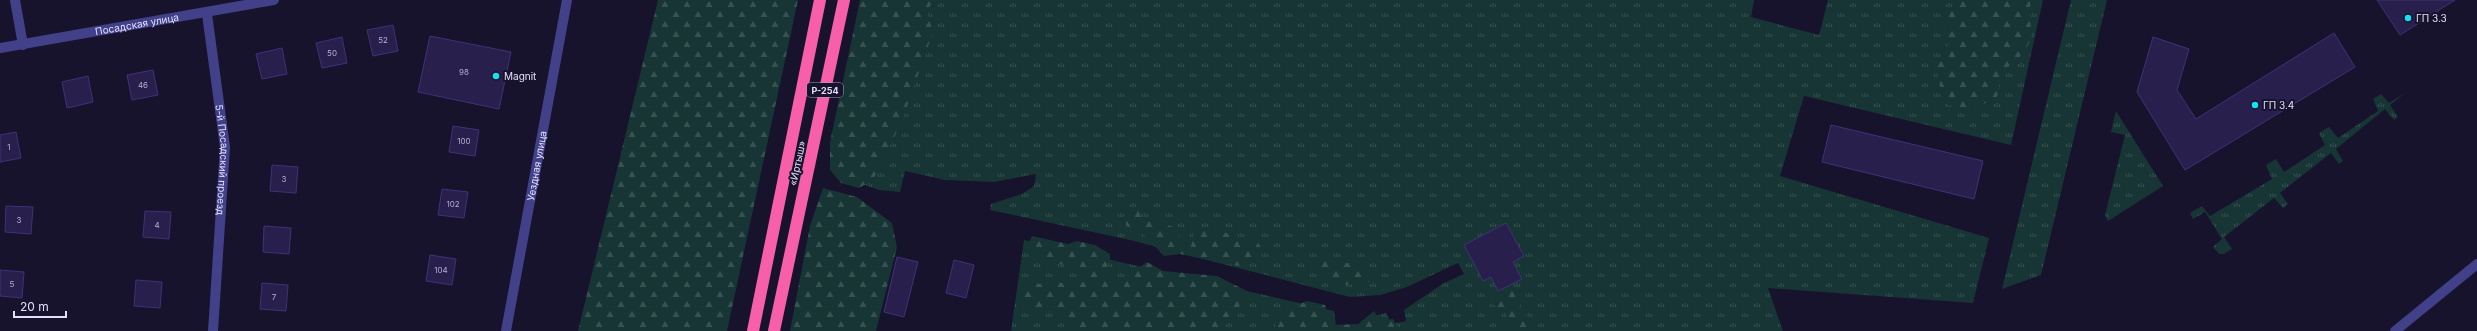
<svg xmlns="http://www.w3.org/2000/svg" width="2477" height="331" viewBox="0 0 2477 331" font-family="Inter,sans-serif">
  <defs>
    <pattern id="grass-tufts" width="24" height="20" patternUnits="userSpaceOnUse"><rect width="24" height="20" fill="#163534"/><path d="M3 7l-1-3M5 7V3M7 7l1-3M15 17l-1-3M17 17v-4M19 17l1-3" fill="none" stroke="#385252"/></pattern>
    <pattern id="forest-firs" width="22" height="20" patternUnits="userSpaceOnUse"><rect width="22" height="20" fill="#163534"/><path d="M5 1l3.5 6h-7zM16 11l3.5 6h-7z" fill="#385252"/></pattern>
  </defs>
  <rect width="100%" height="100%" fill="#17132c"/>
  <!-- grass -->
  <path fill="url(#grass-tufts)" d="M 863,0 L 1754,0 L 1751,17 L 1819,35 L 1828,0 L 2043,0 L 2011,145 L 1804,96 L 1780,176 L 1989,238 L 1973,303 L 1768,288 L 1783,331 L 1011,331 L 1024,240 L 1334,311 L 1336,326 L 1361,330 L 1369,317 L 1386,313 L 1392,324 L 1406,321 L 1404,310 L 1444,283 L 1464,274 L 1458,263 L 1407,287 L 1380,295 L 1350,297 L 1130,240 L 990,210 L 991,204 L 1022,194 L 1034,186 L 1036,174 L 994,182 L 945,180 L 905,171 L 900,192 L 879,190 L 851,180 Z
    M 2071,0 L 2107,0 L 2041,275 L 2002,289 Z
    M 2405,93 L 2390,105 L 2398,117 L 2394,120 L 2385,109 L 2336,149 L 2343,161 L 2339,164 L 2331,153 L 2280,193 L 2288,204 L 2283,208 L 2274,198 L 2224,237 L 2232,249 L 2224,254 L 2219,254 L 2213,247 L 2222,239 L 2205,212 L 2193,219 L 2190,213 L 2202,206 L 2210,216 L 2272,179 L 2266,165 L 2276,159 L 2284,172 L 2325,145 L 2319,133 L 2329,127 L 2338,138 L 2378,111 L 2373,99 L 2381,94 L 2389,103 Z
    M 2116,111 L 2163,186 L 2108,221 L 2105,215 L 2125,135 L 2111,132 Z"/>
  <!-- forest -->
  <path fill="url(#forest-firs)" d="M 658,0 L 798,0 L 727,331 L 578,331 Z
    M 860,0 L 933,0 L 927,12 L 933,32 L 902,121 L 873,180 L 859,188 L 841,183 L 830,170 L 830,142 Z
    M 1960,0 L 2030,0 L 2031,40 L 2019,58 L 2002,72 L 1997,97 C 1979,107 1969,111 1948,105 C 1937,83 1930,64 1949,44 L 1944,19 Z
    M 823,188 L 857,197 L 892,223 L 897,247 L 876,331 L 790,331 L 810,226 Z
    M 1126,207 L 1137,207 L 1142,217 L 1177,228 L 1181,241 L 1191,247 L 1194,231 L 1207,227 L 1256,242 L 1260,245 L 1261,258 L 1243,267 L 1180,254 L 1164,256 C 1153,244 1142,230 1126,226 Z
    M 1032,236 L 1068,244 L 1077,241 L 1095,245 L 1110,254 L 1110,259 L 1104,273 L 1117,283 L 1147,262 L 1163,271 L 1217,276 L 1247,291 L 1238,309 L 1222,322 L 1218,331 L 1071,331 L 1069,316 L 1045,311 L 1022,302 L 1019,291 L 1032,284 L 1087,282 L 1089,272 C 1072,264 1053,264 1035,259 L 1028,245 Z
    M 1322,258 L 1361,266 L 1373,271 L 1373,281 C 1354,287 1341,285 1322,280 L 1313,262 Z
    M 1509,287 L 1518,298 L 1523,313 L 1537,322 L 1539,331 L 1504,331 L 1508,326 L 1506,312 L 1489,302 L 1498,289 Z
    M 1307,301 L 1325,305 L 1332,325 L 1358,324 L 1374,311 L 1381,323 L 1377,331 L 1275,329 L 1275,318 L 1281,312 Z
    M 1392,318 L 1401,331 L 1387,331 L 1388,323 Z"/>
  <!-- building -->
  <path fill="#281f4c" stroke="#3f3277" d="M 2377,0 L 2455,0 L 2400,35 Z
    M 393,25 L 398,51 L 373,56 L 367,30 Z
    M 2334,33 L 2355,67 L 2185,170 L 2137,92 L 2153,37 L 2189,49 L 2177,90 L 2196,119 Z
    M 430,36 L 511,52 L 499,109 L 418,92 Z
    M 342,37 L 347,63 L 322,68 L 316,43 Z
    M 282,48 L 287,74 L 262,79 L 256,54 Z
    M 153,70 L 158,95 L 132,100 L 127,75 Z
    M 88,76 L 93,102 L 67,108 L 62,82 Z
    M 1831,125 L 1983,161 L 1974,199 L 1822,162 Z
    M 453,126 L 479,130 L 475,156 L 449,152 Z
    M 16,132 L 21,158 L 0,162 L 0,135 Z
    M 272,165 L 298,167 L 296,193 L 270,191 Z
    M 442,189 L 468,192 L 464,218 L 438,215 Z
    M 6,206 L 33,207 L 31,234 L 5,232 Z
    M 145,211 L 171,212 L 169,239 L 143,237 Z
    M 1506,223 L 1524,256 L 1513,262 L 1522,279 L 1498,291 L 1491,277 L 1483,281 L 1464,245 Z
    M 264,226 L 291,228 L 289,254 L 263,252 Z
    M 430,255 L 456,259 L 452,285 L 426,281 Z
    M 897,257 L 918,262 L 904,317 L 884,312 Z
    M 954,260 L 974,265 L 966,298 L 946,293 Z
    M 0,270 L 24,272 L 22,298 L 0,296 Z
    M 136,280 L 162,282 L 160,308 L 134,306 Z
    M 262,283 L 288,285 L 286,311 L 260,309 Z"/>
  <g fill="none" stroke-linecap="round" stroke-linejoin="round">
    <!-- minor -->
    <g stroke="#424088" stroke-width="10">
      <path d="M 15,0 L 23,45"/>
      <path id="s1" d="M 207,14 L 225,147 L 213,331"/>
      <path id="s2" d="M 0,48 L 274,0"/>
      <path id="s3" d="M 506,331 L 567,0"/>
      <path d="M 2395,331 L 2477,264"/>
    </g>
    <!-- highway -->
    <path stroke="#f85fab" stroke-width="12" d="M 753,331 L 820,0
      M 774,331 L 844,0"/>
  </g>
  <!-- markers -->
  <g fill="#13e2f5" stroke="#17132c" stroke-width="1.5">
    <circle cx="2408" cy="18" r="4"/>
    <circle cx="496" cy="76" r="4"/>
    <circle cx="2255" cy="105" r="4"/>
  </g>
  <g text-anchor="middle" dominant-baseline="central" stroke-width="4" stroke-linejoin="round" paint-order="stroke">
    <!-- number labels -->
    <g font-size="8" fill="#b4afd2">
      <text x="383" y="40">52</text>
      <text x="332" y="53">50</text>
      <text x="464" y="72">98</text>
      <text x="143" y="85">46</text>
      <text x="464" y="141">100</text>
      <text x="9" y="147">1</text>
      <text x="284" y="179">3</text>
      <text x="453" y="204">102</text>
      <text x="19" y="220">3</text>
      <text x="157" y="225">4</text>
      <text x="441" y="270">104</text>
      <text x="12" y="284">5</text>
      <text x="274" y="297">7</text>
    </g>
    <!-- shield labels -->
    <rect fill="#17132c" stroke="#a5a2bf" stroke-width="1" x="807" y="83" width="36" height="14" rx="3"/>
    <g font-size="9" font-weight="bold" fill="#e2dffe">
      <text x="825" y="90">Р-254</text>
    </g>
    <!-- poi labels -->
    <g font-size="10" fill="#e2dffe" stroke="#17132c" text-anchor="start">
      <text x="2416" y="18">ГП 3.3</text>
      <text x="504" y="76">Magnit</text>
      <text x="2263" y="105">ГП 3.4</text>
    </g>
    <!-- street labels -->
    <g font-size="10" fill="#e2dffe" stroke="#17132c">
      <text stroke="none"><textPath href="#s2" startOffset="139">Посадская улица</textPath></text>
      <text stroke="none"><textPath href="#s1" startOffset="147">5-й Посадский проезд</textPath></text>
      <text transform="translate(797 163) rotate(-78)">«Иртыш»</text>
      <text stroke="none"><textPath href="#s3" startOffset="168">Уездная улица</textPath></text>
    </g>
  </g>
  <!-- scale -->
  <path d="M14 311v6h52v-6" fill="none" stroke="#e2dffe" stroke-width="2"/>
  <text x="20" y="311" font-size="12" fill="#e2dffe" stroke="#17132c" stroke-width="3" paint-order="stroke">20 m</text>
</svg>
